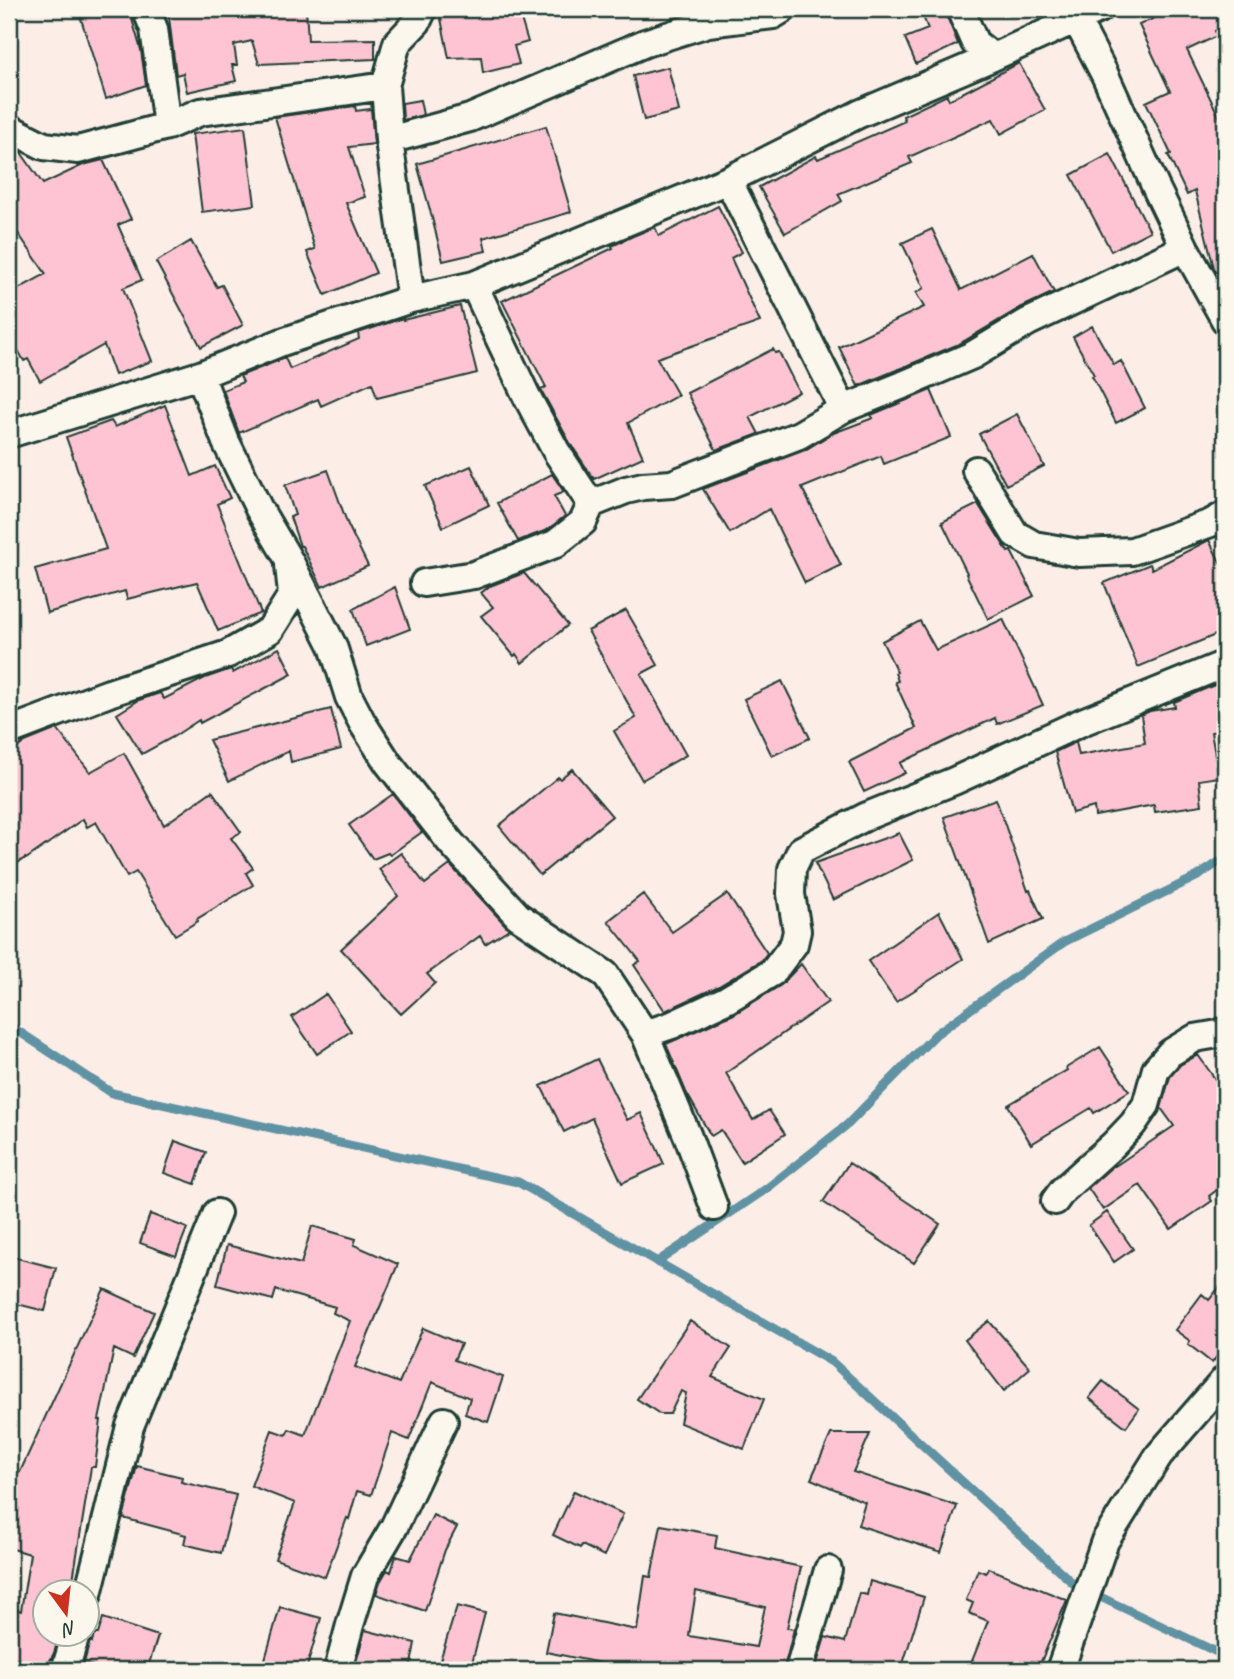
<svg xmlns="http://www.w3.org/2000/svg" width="1234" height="1679" viewBox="0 0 1234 1679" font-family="Caveat,sans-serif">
  <rect width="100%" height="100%" fill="#fcede7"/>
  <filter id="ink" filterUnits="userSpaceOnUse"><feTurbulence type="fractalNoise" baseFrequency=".0143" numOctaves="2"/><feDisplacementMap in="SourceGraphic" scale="14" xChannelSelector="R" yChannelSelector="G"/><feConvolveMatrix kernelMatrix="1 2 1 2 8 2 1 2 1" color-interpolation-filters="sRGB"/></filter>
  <g filter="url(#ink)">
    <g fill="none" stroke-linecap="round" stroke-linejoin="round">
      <!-- stream -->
      <path stroke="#5f92a2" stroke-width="9" d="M 9,1025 L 112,1093 L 518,1182 L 832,1362 L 1075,1585 L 1225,1656
        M 657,1262 L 766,1189 L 848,1124 L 936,1034 L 1064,942 L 1198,876 L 1225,858"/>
    </g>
    <!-- building -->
    <path fill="#fec4d4" stroke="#1f3d34" stroke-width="2" fill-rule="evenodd" d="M 78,9 L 129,9 L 141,50 L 146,85 L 106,99 Z
      M 168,9 L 306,9 L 308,40 L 375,39 L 375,59 L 259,64 L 252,41 L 234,45 L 237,65 L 232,65 L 236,81 L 187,92 L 183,73 L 176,75 Z
      M 439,9 L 518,9 L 528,42 L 514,46 L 519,64 L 483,73 L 481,57 L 449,58 Z
      M 920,9 L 944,9 L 958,44 L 916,64 L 905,38 L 928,29 Z
      M 1174,9 L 1225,9 L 1225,26 L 1215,31 L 1217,36 L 1187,50 L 1225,129 L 1225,279 L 1221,280 L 1214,268 L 1195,191 L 1187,195 L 1168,155 L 1171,154 L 1146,102 L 1170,91 L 1139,25 Z
      M 1019,63 L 1045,110 L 1001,134 L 993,119 L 909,157 L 912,163 L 838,194 L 842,201 L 785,233 L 759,187 L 816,156 L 818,159 L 905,121 L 903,116 L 947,95 L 949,100 Z
      M 668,67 L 679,111 L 644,120 L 633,76 Z
      M 420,100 L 423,115 L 403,120 L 402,103 Z
      M 355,106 L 356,111 L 371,109 L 374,144 L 349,147 L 365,197 L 346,203 L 376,273 L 325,295 L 307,252 L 315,249 L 275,117 Z
      M 546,126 L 571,212 L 483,238 L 486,251 L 443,261 L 430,210 L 417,164 Z
      M 245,127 L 255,205 L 202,212 L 192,134 Z
      M 9,146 L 20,151 L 43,184 L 83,165 L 103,160 L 131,219 L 118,225 L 142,280 L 123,288 L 152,361 L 115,375 L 104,345 L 40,381 L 28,359 L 24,361 L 18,350 L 9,355 L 9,294 L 46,274 L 9,220 Z
      M 1110,154 L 1150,231 L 1111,251 L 1071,175 Z
      M 718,206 L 742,252 L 731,258 L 760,322 L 657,358 L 678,395 L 628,423 L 643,457 L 594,479 L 570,443 L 541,390 L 546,387 L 502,301 L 613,248 L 612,246 L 633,236 L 655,227 L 659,236 Z
      M 932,229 L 961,290 L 1033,253 L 1054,292 L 1020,308 L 959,344 L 858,386 L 839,347 L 924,307 L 916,293 L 924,288 L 902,243 Z
      M 191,241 L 217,287 L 222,285 L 243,325 L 201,347 L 156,262 Z
      M 460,306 L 477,373 L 377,398 L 372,383 L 321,406 L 318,399 L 239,433 L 223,390 L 243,382 L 240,376 L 285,358 L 290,369 L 359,339 L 358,333 L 403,318 L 403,320 Z
      M 1092,326 L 1114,365 L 1121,361 L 1145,408 L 1116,423 L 1092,376 L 1094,375 L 1073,337 Z
      M 773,349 L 775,353 L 779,352 L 799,392 L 750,417 L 759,434 L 716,450 L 687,393 Z
      M 931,390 L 951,437 L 884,464 L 881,456 L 802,488 L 841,565 L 805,583 L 769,509 L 730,533 L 703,489 L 805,450 L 831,434 L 873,418 L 871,415 Z
      M 165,405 L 192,476 L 215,466 L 230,498 L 217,504 L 261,613 L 218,631 L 197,582 L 127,599 L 125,591 L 47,613 L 35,569 L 106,549 L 66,437 L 111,421 L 115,427 Z
      M 1017,414 L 1044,466 L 1006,485 L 979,434 Z
      M 471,466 L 489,505 L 443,527 L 425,486 Z
      M 328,470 L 348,525 L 368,566 L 322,587 L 302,546 L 300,546 L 290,517 L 295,515 L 285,485 Z
      M 552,474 L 564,492 L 554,496 L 565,516 L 547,530 L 518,541 L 497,503 Z
      M 978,504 L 1008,552 L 1011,551 L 1034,596 L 988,619 L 966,574 L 967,573 L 942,522 Z
      M 1209,540 L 1225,572 L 1225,631 L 1138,667 L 1104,583 L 1150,564 L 1152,569 Z
      M 524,573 L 568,625 L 522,663 L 516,654 L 514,656 L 481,616 L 493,607 L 481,593 L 490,586 Z
      M 395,587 L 410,629 L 366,646 L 353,609 Z
      M 626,610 L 658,665 L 641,674 L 686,755 L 642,780 L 614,731 L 636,718 L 588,631 Z
      M 1003,619 L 1043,705 L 997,724 L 995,718 L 900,763 L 905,773 L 864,792 L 849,762 L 916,728 L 895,682 L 898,681 L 895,673 L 897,672 L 882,641 L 920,621 L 936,650 Z
      M 279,648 L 292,674 L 200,723 L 199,720 L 173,737 L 142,754 L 117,714 L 139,700 L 160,693 L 164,699 L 205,678 L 231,669 L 233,673 Z
      M 782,681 L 810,738 L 772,756 L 744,699 Z
      M 1225,683 L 1225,730 L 1211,732 L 1219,777 L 1199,780 L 1202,805 L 1155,812 L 1154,805 L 1095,816 L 1094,807 L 1072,813 L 1055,752 L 1076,742 L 1079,755 L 1145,743 L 1141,715 L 1150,711 L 1175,707 L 1174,702 L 1217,684 Z
      M 331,709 L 341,749 L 291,762 L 289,751 L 229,781 L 209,740 Z
      M 57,729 L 90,772 L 124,753 L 164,825 L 212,791 L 241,832 L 231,838 L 253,868 L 246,873 L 253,885 L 197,919 L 198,921 L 175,935 L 136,872 L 127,877 L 96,822 L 87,827 L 83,819 L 26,859 L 25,858 L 9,869 L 9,754 L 25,742 Z
      M 572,769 L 612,816 L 540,875 L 499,826 L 558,777 L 560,779 Z
      M 393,794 L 422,832 L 390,855 L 388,853 L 373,859 L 349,825 Z
      M 996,799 L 1028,891 L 1030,890 L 1043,919 L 989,944 L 944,817 Z
      M 899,833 L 913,860 L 833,900 L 815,863 Z
      M 401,853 L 425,884 L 450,865 L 509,929 L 485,944 L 480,936 L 427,974 L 435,983 L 401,1014 L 341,949 L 398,896 L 379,869 Z
      M 643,894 L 672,932 L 727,894 L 767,953 L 762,960 L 719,986 L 665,1011 L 634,965 L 640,961 L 608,921 Z
      M 939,912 L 963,959 L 896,1002 L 868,961 Z
      M 801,964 L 828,1002 L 726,1073 L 753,1120 L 769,1110 L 785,1134 L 742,1162 L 721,1130 L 711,1136 L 686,1092 L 666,1044 L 734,1014 L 781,985 Z
      M 326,994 L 351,1031 L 317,1054 L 292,1017 Z
      M 1100,1047 L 1129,1091 L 1094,1113 L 1091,1108 L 1031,1144 L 1008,1105 L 1067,1070 L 1066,1068 Z
      M 1198,1055 L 1225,1093 L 1225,1184 L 1209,1196 L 1212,1201 L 1171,1229 L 1140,1185 L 1103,1210 L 1088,1188 L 1114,1165 L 1115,1166 L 1174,1126 L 1161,1108 L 1170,1077 L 1180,1065 Z
      M 597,1059 L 627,1120 L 641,1113 L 664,1164 L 622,1183 L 592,1118 L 564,1132 L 541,1086 Z
      M 175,1141 L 206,1152 L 195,1184 L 164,1173 Z
      M 849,1163 L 940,1224 L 914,1263 L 823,1202 Z
      M 1107,1212 L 1133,1249 L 1114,1262 L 1089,1225 Z
      M 150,1214 L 187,1228 L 176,1256 L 140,1243 Z
      M 312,1226 L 356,1239 L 354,1245 L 398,1264 L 355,1367 L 399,1383 L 423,1328 L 461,1344 L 454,1360 L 503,1377 L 488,1422 L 465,1414 L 470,1398 L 432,1382 L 409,1440 L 392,1433 L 371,1495 L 357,1491 L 349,1519 L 347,1518 L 325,1577 L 275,1559 L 295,1503 L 251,1486 L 272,1430 L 286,1435 L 289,1429 L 305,1435 L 350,1321 L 333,1313 L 335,1307 L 276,1290 L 273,1300 L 217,1285 L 227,1245 L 301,1264 Z
      M 9,1256 L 56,1268 L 45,1311 L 9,1302 Z
      M 1225,1280 L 1225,1345 L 1212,1363 L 1188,1344 L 1190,1341 L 1175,1330 L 1202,1294 L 1209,1300 Z
      M 104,1289 L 154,1312 L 133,1358 L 114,1349 L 99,1420 L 101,1420 L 95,1467 L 91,1467 L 72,1586 L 60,1584 L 60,1588 L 46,1586 L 46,1634 L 60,1634 L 54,1653 L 45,1670 L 9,1656 L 9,1607 L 21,1611 L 30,1554 L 9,1548 L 9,1468 L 20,1472 Z
      M 690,1321 L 731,1348 L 712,1377 L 764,1399 L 744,1449 L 680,1423 L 686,1393 L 681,1391 L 670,1414 L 660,1414 L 637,1399 Z
      M 989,1321 L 1030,1368 L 1004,1391 L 965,1340 Z
      M 1103,1381 L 1139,1409 L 1126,1427 L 1089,1398 Z
      M 831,1434 L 870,1434 L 853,1472 L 957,1506 L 941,1552 L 858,1525 L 865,1502 L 811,1479 Z
      M 137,1466 L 182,1477 L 181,1482 L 236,1495 L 221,1553 L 184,1544 L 186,1535 L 123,1518 Z
      M 574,1491 L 623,1514 L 604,1556 L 582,1545 L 580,1548 L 553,1535 Z
      M 433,1515 L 457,1527 L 445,1550 L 425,1611 L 376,1594 L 380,1582 L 387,1570 L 391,1572 L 396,1556 L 410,1560 Z
      M 661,1525 L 717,1535 L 715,1548 L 801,1567 L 787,1628 L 794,1629 L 784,1669 L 771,1666 L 770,1670 L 635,1670 L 546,1652 L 554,1613 L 637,1630 L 645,1576 L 651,1577 ZM 696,1591 L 765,1607 L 756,1647 L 689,1636 Z
      M 988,1568 L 1067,1600 L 1040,1664 L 1032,1661 L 1028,1670 L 974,1670 L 977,1663 L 972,1661 L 988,1621 L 969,1613 L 973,1603 L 966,1600 L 978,1570 L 986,1573 Z
      M 870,1581 L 924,1597 L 901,1670 L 815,1670 L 825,1637 L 845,1642 L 859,1593 L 867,1595 Z
      M 457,1606 L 485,1613 L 470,1670 L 437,1670 Z
      M 280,1607 L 321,1618 L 306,1670 L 262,1670 Z
      M 103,1618 L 158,1636 L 147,1670 L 107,1670 L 84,1663 L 90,1641 L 92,1642 L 94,1634 L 98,1634 Z
      M 365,1630 L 415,1643 L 410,1670 L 381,1670 L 355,1666 Z"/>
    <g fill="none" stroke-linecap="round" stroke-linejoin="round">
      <defs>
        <path id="street" d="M 146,9 L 154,29 L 167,126
          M 960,9 L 975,43 L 993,57
          M 1076,19 L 1105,75 L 1156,188 L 1185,248 L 1225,320
          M 9,130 L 13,130 L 44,146 L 78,150 L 167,126 L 200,112 L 385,86
          M 389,140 L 470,118 L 645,43 L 708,23 L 773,15 L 783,9
          M 728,180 L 843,409
          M 474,285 L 527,397 L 556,451 L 591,504
          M 411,299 L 389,140 L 385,86 L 397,43 L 417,22 L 423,9
          M 200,375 L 226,442 L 259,509 L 289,560 L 333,646 L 349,697 L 363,724 L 388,763 L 451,843 L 518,916 L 605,974 L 645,1034 L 688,1137 L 714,1207
          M 9,434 L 200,375 L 282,342 L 411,299 L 474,285 L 728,180 L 859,114 L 993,57 L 1099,9
          M 976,470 L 1015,534 L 1034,545 L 1079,553 L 1132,551 L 1211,523 L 1225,515
          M 424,583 L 474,575 L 555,544 L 583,522 L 591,504 L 626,490 L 643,486 L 672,484 L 799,435 L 843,409 L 903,385 L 973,355 L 1028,322 L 1185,248
          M 9,731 L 109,693 L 228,654 L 270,630 L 292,595 L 289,565
          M 645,1034 L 672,1025 L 726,1000 L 773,972 L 794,944 L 797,931 L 791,894 L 792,869 L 801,850 L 867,816 L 954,781 L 1082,722 L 1225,664
          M 1055,1201 L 1063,1190 L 1113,1145 L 1133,1124 L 1146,1105 L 1156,1069 L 1170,1053 L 1195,1038 L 1218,1034 L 1225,1031
          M 88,1594 L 130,1426 L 217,1213
          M 65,1670 L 76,1634
          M 338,1670 L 350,1625 L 365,1576 L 394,1527 L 444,1421
          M 799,1670 L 828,1570
          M 1060,1670 L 1105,1541 L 1159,1455 L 1225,1379"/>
      </defs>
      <!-- street casing -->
      <use href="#street" stroke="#1f3d34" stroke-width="32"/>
      <!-- street -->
      <use href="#street" stroke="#fbf7ec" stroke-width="26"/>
    </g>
  </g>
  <!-- margin -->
  <rect width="1234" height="1679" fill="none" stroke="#fbf7ec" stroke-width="35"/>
  <rect x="18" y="18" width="1199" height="1644" fill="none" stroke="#1f3d34" stroke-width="2.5" filter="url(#ink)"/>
  <!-- north arrow -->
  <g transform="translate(66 1613) rotate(165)"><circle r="33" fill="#fbf7ec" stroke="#a3ada2" stroke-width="2"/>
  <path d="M0-5L12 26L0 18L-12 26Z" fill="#c8321e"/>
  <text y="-10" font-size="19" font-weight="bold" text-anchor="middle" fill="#1f3d34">N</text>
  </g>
</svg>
